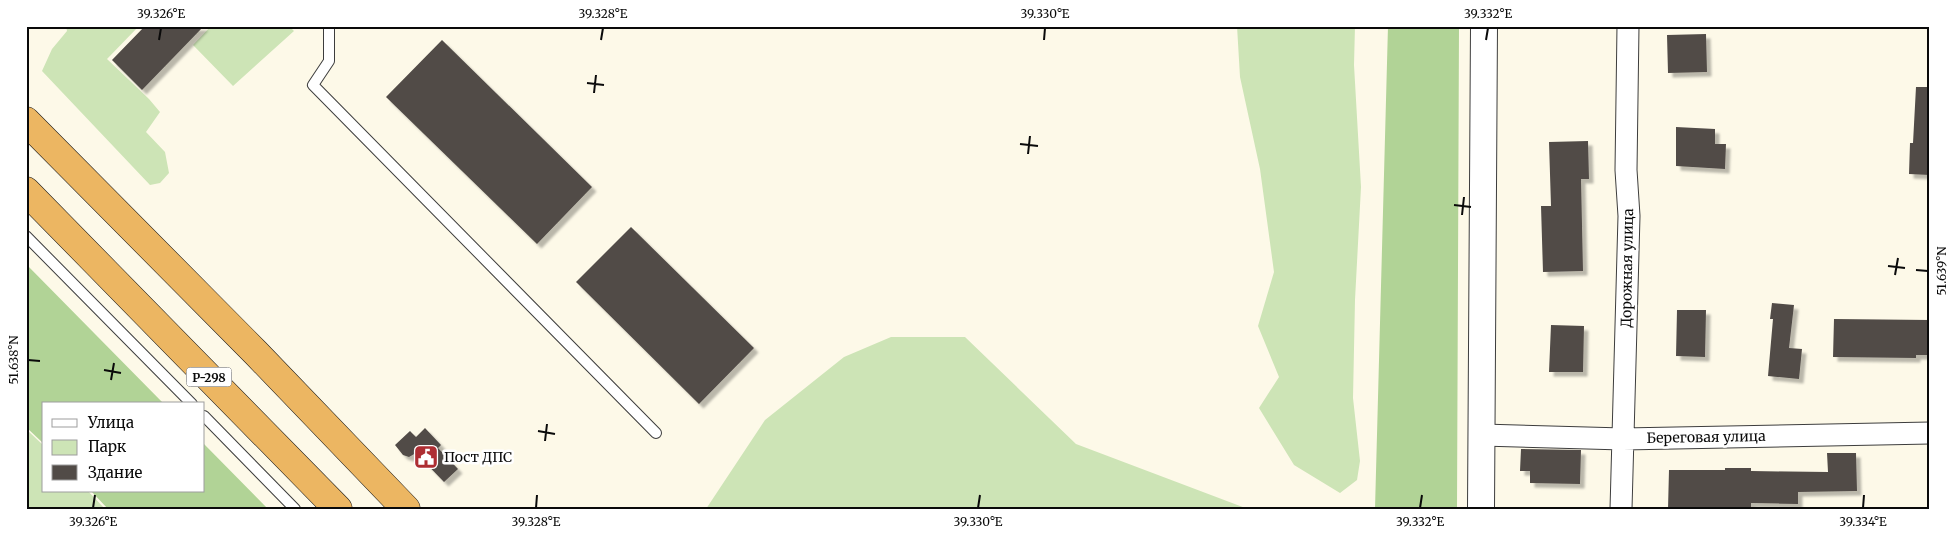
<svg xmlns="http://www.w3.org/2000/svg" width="1956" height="535" viewBox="0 0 1956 535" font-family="Merriweather,serif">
  <defs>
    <filter id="shadow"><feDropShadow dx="4.5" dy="4.5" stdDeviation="1" flood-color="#0004"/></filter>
  </defs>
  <rect width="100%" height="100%" fill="#fdf9e8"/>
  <!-- green -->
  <path fill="#cde4b6" d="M 66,26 L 139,26 L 107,59 L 149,99 L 160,112 L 146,132 L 165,152 L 169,173 L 160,183 L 150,185 L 42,71 L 52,49 L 67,31 Z
    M 211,26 L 289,26 L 294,31 L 233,86 L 193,45 Z
    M 1237,26 L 1355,26 L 1354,65 L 1361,187 L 1355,300 L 1353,398 L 1360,461 L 1357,480 L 1340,493 L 1294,465 L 1259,408 L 1279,377 L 1258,326 L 1274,272 L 1260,169 L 1240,77 Z
    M 891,337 L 965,337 L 1076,444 L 1248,509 L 706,509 L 765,420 L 844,357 Z
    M 26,429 L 44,446 L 44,491 L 88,491 L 105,509 L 26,509 Z"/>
  <!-- forest -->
  <path fill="#b1d396" d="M 1388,26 L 1459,26 L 1457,509 L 1375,509 Z
    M 26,264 L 164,404 L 44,404 L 44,444 L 26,427 Z
    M 204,444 L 268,509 L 108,509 L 91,491 L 204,491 Z"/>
  <!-- building -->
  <path fill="#514b47" filter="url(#shadow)" d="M 145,26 L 204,26 L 142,90 L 112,60 Z
    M 1706,34 L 1707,72 L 1668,73 L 1667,35 Z
    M 442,40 L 592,187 L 537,244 L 386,97 Z
    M 1916,87 L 1930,87 L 1930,175 L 1909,174 L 1910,143 L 1913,143 Z
    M 1676,127 L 1715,129 L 1715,144 L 1726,144 L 1725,169 L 1676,166 Z
    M 1588,141 L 1589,179 L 1581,179 L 1583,271 L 1543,272 L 1541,206 L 1551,206 L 1549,142 Z
    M 631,227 L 754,348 L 699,404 L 576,282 Z
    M 1772,303 L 1794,305 L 1789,348 L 1802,349 L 1799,379 L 1768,376 L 1773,319 L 1770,319 Z
    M 1677,310 L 1706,310 L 1705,357 L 1676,356 Z
    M 1834,319 L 1930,320 L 1930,355 L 1916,355 L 1916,358 L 1833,357 Z
    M 1551,325 L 1584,326 L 1583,372 L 1549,372 Z
    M 425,428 L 441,445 L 438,448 L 458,469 L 444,482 L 416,453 L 409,457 L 403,455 L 395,445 L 410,431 L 416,437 Z
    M 1521,449 L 1581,450 L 1580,484 L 1530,483 L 1530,471 L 1520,471 Z
    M 1827,453 L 1856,453 L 1857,491 L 1798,492 L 1798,504 L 1751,503 L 1751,509 L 1668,509 L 1669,470 L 1725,470 L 1725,468 L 1751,468 L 1751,471 L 1828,472 Z"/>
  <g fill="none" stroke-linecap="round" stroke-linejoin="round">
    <defs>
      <path id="service" d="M 329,26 L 329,61 L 313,85 L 656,433
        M 26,236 L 192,404
        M 204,416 L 295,509"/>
      <path id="minor" d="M 1482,435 L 1623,439 L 1930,433
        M 1621,509 L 1629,216 L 1626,170 L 1628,26"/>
      <path id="tertiary" d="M 1481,509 L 1484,26"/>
      <path id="trunk" d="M 26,121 L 256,353 L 406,509
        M 26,191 L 338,509"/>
    </defs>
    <!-- service casing -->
    <use href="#service" stroke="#3d3d3d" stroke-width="12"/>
    <!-- minor casing -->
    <use href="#minor" stroke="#3d3d3d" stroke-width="23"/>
    <!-- tertiary casing -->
    <use href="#tertiary" stroke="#3d3d3d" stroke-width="28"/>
    <!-- trunk casing -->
    <use href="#trunk" stroke="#1b1b1b" stroke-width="29"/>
    <!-- service -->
    <use href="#service" stroke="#fff" stroke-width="10"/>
    <!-- minor -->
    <use href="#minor" stroke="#fff" stroke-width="21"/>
    <!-- tertiary -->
    <use href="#tertiary" stroke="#fff" stroke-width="26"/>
    <!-- trunk -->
    <use href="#trunk" stroke="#ecb662" stroke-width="28"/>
  </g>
  <!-- ticks -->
  <path fill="none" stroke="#0a0a0a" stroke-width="2" d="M 159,40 L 161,28M 601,40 L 603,28M 1044,40 L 1045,28M 1486,40 L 1488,28M 587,83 L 604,85M 594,93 L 596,75M 1020,144 L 1038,146M 1028,154 L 1030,136M 1454,205 L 1471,207M 1462,215 L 1464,197M 1888,266 L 1905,268M 1916,270 L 1928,271M 1895,275 L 1898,258M 28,360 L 40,361M 104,370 L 121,373M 111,380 L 114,363M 538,431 L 555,434M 545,441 L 547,424M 93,508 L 95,495M 536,508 L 537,495M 978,508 L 980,495M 1420,508 L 1422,495M 1863,508 L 1864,495"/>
  <!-- icons -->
  <defs>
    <symbol id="civic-square" viewBox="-11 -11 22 22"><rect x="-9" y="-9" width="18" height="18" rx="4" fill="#ae2e33" stroke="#fff"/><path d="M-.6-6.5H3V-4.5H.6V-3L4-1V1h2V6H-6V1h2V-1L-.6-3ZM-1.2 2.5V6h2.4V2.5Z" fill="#fff"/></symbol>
  </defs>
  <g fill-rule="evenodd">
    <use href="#civic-square" x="412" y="443" width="28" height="28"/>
  </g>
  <g text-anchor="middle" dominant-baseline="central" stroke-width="5" stroke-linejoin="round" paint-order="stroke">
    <!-- shield labels -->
    <rect fill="#fff" stroke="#545454" stroke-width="1" x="186.5" y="367.5" width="45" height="19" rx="4"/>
    <g font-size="12" font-weight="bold" fill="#0a0a0a">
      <text x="209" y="377">Р-298</text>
    </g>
    <!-- street labels -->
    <g font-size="14" fill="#0a0a0a" stroke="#fff">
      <text transform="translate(1627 268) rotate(-89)">Дорожная улица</text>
      <text transform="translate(1706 437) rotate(-1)">Береговая улица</text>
    </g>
    <!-- poi labels -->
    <g font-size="14" fill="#0a0a0a" stroke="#fff" text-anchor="start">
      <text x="444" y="457">Пост ДПС</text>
    </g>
  </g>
  <!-- border -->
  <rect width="1956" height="535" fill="none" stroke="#ffffff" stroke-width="55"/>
  <!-- legend -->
  <rect x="42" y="402" width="162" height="90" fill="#ffffff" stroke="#9d9d9d"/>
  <rect x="52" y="419" width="25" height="8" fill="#ffffff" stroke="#9d9d9d"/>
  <text x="88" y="428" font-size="15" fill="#0a0a0a">Улица</text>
  <rect x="52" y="440" width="25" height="15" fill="#cde4b6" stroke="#9d9d9d"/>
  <text x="88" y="452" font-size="15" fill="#0a0a0a">Парк</text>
  <rect x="52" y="465" width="25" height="15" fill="#514b47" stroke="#9d9d9d"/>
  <text x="88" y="478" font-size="15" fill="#0a0a0a">Здание</text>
  <rect x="28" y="28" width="1900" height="480" fill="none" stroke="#0a0a0a" stroke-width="2"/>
  <g font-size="12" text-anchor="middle" fill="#0a0a0a">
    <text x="161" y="18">39.326°E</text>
    <text x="603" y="18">39.328°E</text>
    <text x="1045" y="18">39.330°E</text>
    <text x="1488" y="18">39.332°E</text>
    <text transform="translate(1942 271) rotate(-90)" y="4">51.639°N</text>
    <text transform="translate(14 360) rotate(-90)" y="4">51.638°N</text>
    <text x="93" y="526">39.326°E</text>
    <text x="536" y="526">39.328°E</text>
    <text x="978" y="526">39.330°E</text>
    <text x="1420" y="526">39.332°E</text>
    <text x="1863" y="526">39.334°E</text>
  </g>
</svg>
